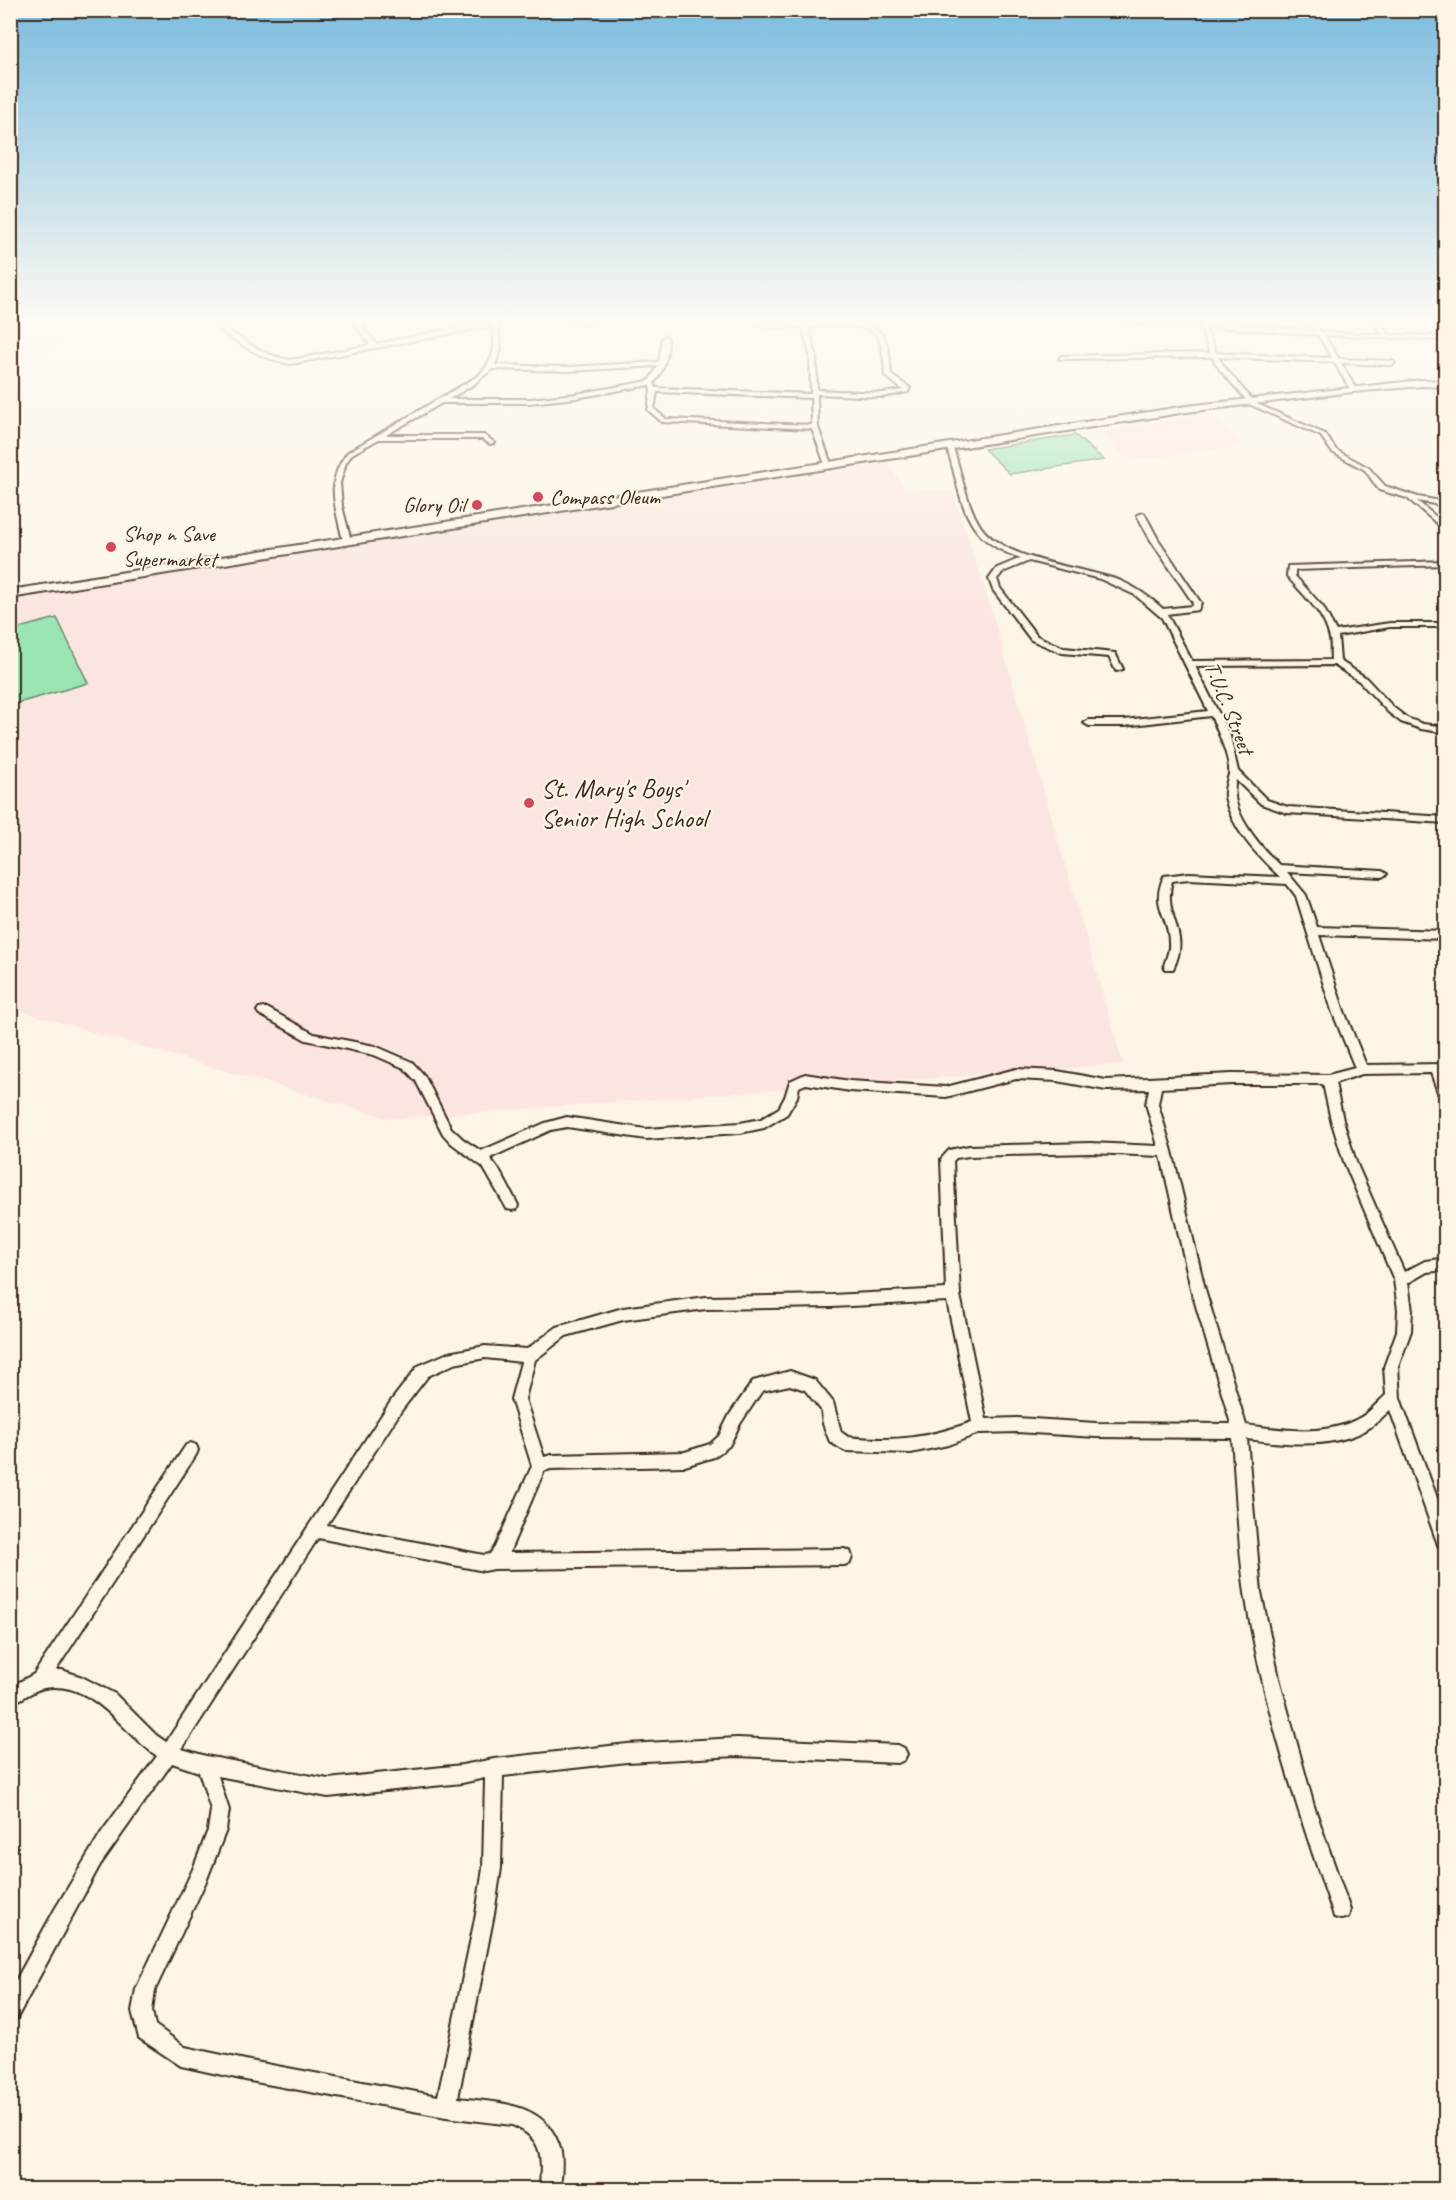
<svg xmlns="http://www.w3.org/2000/svg" width="1456" height="2200" viewBox="0 0 1456 2200" font-family="Caveat,sans-serif">
  <rect width="100%" height="100%" fill="#fcf5e5"/>
  <filter id="ink" filterUnits="userSpaceOnUse"><feTurbulence type="fractalNoise" baseFrequency=".0167" numOctaves="2"/><feDisplacementMap in="SourceGraphic" scale="12" xChannelSelector="R" yChannelSelector="G"/><feConvolveMatrix kernelMatrix="1 2 1 2 8 2 1 2 1" color-interpolation-filters="sRGB"/></filter>
  <g filter="url(#ink)">
    <!-- built -->
    <path fill="#fbe5e0" d="M 11,321 L 64,321 L 87,338 L 11,361 Z
      M 1210,413 L 1243,445 L 1128,461 L 1100,432 Z
      M 888,463 L 905,489 L 952,492 L 984,585 L 1123,1064 L 391,1119 L 34,1015 L 11,1006 L 10,600 L 223,563 Z"/>
    <!-- green -->
    <path fill="#9ae4b4" stroke="#6a8769" stroke-width="1.5" d="M 1075,435 L 1104,460 L 1010,474 L 984,449 Z
      M 57,618 L 88,683 L 11,705 L 11,630 Z"/>
    <g fill="none" stroke-linecap="round" stroke-linejoin="round">
      <defs>
        <path id="minor" d="M 209,321 L 216,321 C 241,338 261,356 291,360 L 370,345 L 353,321 L 359,321 L 376,344 L 491,321 L 510,321 L 498,325 L 501,350 L 495,365 L 568,367 L 659,362 L 662,338 L 665,336 L 668,338 C 668,355 665,370 654,383 L 656,388 L 811,394 L 810,355 L 803,327 L 768,328 L 752,321 L 761,321 L 769,324 L 802,324 L 801,321 L 807,321 L 808,324 C 831,324 876,314 886,342 C 890,352 890,364 891,375 L 910,388 L 908,392 L 882,397 L 817,394 L 818,427 L 831,464 L 828,466 L 825,464 L 812,429 L 662,422 L 648,410 L 651,390 L 649,385 L 576,398 L 530,403 L 442,403 L 386,435 L 484,435 L 495,443 L 490,444 L 482,439 L 379,439 L 352,454 L 346,463 L 340,483 L 342,506 L 351,541 L 347,543 L 343,541 C 336,508 324,481 348,452 L 478,376 C 494,361 497,347 492,326 L 291,364 C 259,359 234,341 209,321 ZM 809,327 C 826,327 870,320 879,339 C 884,350 884,364 885,376 L 903,390 L 882,393 L 817,390 L 816,355 ZM 658,366 L 649,381 L 576,394 L 530,399 L 449,399 L 473,385 L 492,369 L 568,371 ZM 657,392 L 811,398 L 812,425 L 666,419 L 654,409 Z
          M 568,321 L 589,321 L 590,322 L 587,324 Z
          M 1112,321 L 1203,321 L 1315,331 L 1306,321 L 1312,321 L 1321,332 L 1383,335 L 1373,321 L 1379,321 L 1389,335 L 1446,336 L 1446,340 L 1324,335 L 1339,359 L 1392,361 L 1395,363 L 1392,365 L 1341,363 L 1356,389 L 1353,391 L 1350,389 L 1334,362 L 1218,357 L 1225,368 L 1255,403 L 1325,434 L 1336,450 L 1369,468 L 1385,486 L 1418,497 L 1446,502 L 1446,506 L 1417,501 L 1446,525 L 1446,531 L 1407,498 L 1379,490 L 1365,470 L 1332,452 L 1321,436 L 1251,405 L 1220,370 L 1212,357 L 1059,359 L 1061,356 L 1210,353 L 1199,325 L 1134,324 ZM 1205,326 L 1318,335 L 1332,358 L 1216,353 Z
          M 1435,321 L 1442,321 L 1446,325 L 1446,330 Z
          M 950,446 L 953,448 C 961,471 967,507 981,527 C 1006,562 1081,566 1121,581 C 1137,588 1151,598 1163,609 L 1192,606 L 1193,603 L 1150,539 L 1137,515 L 1144,513 L 1158,539 L 1201,603 L 1198,610 L 1167,614 L 1192,661 L 1331,660 C 1330,651 1332,643 1329,635 C 1323,611 1303,595 1287,576 L 1288,566 L 1446,561 L 1446,565 L 1295,570 L 1295,576 L 1323,607 L 1336,631 L 1390,623 L 1446,623 L 1446,627 L 1390,627 L 1338,636 L 1340,661 L 1365,677 L 1394,708 L 1407,718 L 1423,724 L 1446,727 L 1446,733 L 1421,729 L 1401,722 L 1388,712 L 1359,681 L 1334,665 L 1195,666 L 1230,736 L 1238,771 L 1267,800 L 1288,807 L 1446,817 L 1446,823 L 1287,813 L 1261,804 L 1236,780 C 1227,809 1260,846 1279,865 L 1382,871 L 1387,874 L 1382,877 L 1287,872 L 1306,895 L 1317,927 L 1446,931 L 1446,939 L 1319,935 L 1344,1011 L 1366,1065 L 1446,1064 L 1446,1072 L 1443,1073 L 1446,1079 L 1446,1102 L 1440,1098 L 1431,1073 L 1362,1074 L 1335,1083 L 1343,1120 L 1356,1162 L 1404,1272 L 1425,1261 L 1446,1258 L 1446,1270 L 1427,1272 L 1408,1283 L 1412,1310 L 1411,1331 L 1398,1367 L 1400,1398 L 1446,1522 L 1446,1553 L 1441,1550 L 1438,1545 L 1390,1410 C 1384,1415 1379,1421 1372,1426 C 1338,1450 1286,1444 1247,1439 L 1261,1592 L 1279,1678 L 1314,1806 L 1350,1910 L 1348,1917 L 1341,1919 L 1334,1917 L 1332,1910 C 1296,1807 1262,1701 1245,1593 C 1238,1543 1236,1488 1232,1438 L 1096,1437 L 1017,1432 L 980,1433 L 948,1445 L 911,1453 L 845,1451 L 830,1442 L 823,1424 L 821,1410 L 805,1390 L 790,1385 L 762,1391 L 740,1424 L 729,1446 L 714,1457 L 685,1466 L 551,1469 L 544,1471 L 509,1553 L 844,1549 L 850,1551 L 852,1557 L 850,1563 L 844,1565 L 494,1569 L 484,1571 L 318,1538 L 182,1749 L 206,1756 L 328,1779 L 462,1765 L 494,1759 L 627,1744 L 737,1738 L 898,1745 L 904,1748 L 907,1754 L 904,1760 L 898,1763 L 737,1756 L 627,1762 L 503,1776 L 501,1868 L 494,1914 L 458,2098 C 500,2103 549,2102 561,2152 C 563,2163 561,2178 560,2190 L 540,2190 C 541,2158 546,2140 512,2125 L 446,2117 L 250,2081 L 181,2066 L 139,2038 L 132,2011 L 136,1989 L 193,1869 L 208,1830 L 211,1810 L 199,1772 L 172,1763 L 100,1865 L 17,2018 L 10,2020 L 10,1991 L 55,1909 L 101,1833 L 157,1756 C 122,1732 93,1679 44,1688 C 33,1690 22,1700 10,1704 L 10,1687 L 34,1674 L 186,1445 L 191,1443 L 196,1445 L 198,1450 L 196,1455 L 56,1670 L 62,1670 L 82,1677 L 115,1694 L 156,1735 L 166,1742 L 391,1401 L 418,1366 L 448,1353 L 485,1346 L 527,1349 L 557,1327 L 623,1308 L 706,1297 L 832,1295 L 946,1289 L 941,1159 L 949,1150 L 969,1146 L 1090,1143 L 1158,1146 L 1146,1104 L 1149,1089 L 1106,1090 L 1057,1081 L 1016,1079 L 946,1097 L 850,1091 L 806,1084 L 799,1087 L 797,1097 L 787,1114 L 764,1128 L 740,1133 L 646,1139 L 567,1127 L 551,1130 L 490,1158 L 500,1171 L 518,1205 L 517,1209 L 512,1210 L 507,1209 L 483,1167 L 451,1143 L 443,1134 L 416,1081 L 404,1068 L 374,1055 L 306,1040 L 259,1014 L 257,1011 L 259,1008 L 267,1008 L 314,1034 L 375,1046 L 412,1062 L 424,1075 L 451,1128 L 464,1140 L 481,1151 L 545,1123 L 567,1117 L 646,1129 L 740,1123 L 761,1119 L 779,1108 L 785,1097 L 790,1081 L 805,1074 L 850,1081 L 946,1087 L 1016,1069 L 1057,1071 L 1106,1080 L 1232,1074 L 1328,1075 L 1355,1068 L 1332,1011 L 1296,896 L 1287,884 L 1189,879 L 1172,881 C 1162,918 1192,932 1173,969 L 1165,969 L 1164,966 C 1166,958 1170,951 1169,942 C 1169,915 1150,907 1164,876 L 1189,873 L 1280,877 C 1257,855 1232,830 1225,797 C 1224,788 1227,782 1229,774 C 1231,760 1217,729 1211,716 L 1124,726 L 1089,726 L 1084,723 L 1089,720 L 1124,720 L 1208,711 L 1162,618 L 1135,595 L 1100,579 L 1029,561 L 1003,572 L 997,579 L 1000,588 L 1037,636 L 1064,648 L 1115,653 L 1123,669 L 1116,671 L 1109,657 L 1062,653 L 1031,640 L 993,590 L 989,579 L 997,568 L 1021,558 C 960,539 964,501 947,448 ZM 1232,1084 L 1323,1084 L 1331,1120 L 1344,1162 L 1394,1280 L 1398,1310 L 1397,1331 L 1384,1367 L 1386,1395 C 1378,1402 1370,1412 1361,1417 C 1328,1437 1282,1430 1246,1425 L 1205,1289 L 1172,1151 L 1158,1104 L 1161,1088 ZM 1090,1153 L 1161,1156 L 1191,1289 L 1231,1424 L 1096,1423 L 1017,1418 L 986,1419 L 960,1295 L 953,1161 L 956,1158 L 969,1156 ZM 947,1301 L 972,1422 C 928,1438 894,1442 848,1437 L 841,1432 L 833,1402 L 815,1380 L 790,1371 L 753,1381 L 730,1414 L 719,1436 L 710,1444 L 685,1452 L 551,1455 L 544,1457 L 525,1399 L 535,1360 L 566,1336 L 623,1320 L 706,1309 L 832,1307 ZM 485,1358 L 521,1362 L 511,1399 L 532,1466 L 495,1547 L 490,1554 L 484,1555 L 327,1525 L 401,1411 L 428,1376 L 454,1364 ZM 218,1776 L 328,1797 L 462,1783 L 485,1778 L 483,1868 L 476,1914 L 438,2096 L 250,2061 L 185,2047 L 155,2025 L 152,2011 L 155,1990 L 207,1879 L 226,1830 L 229,1810 Z"/>
        <path id="trunk" d="M 1422,380 L 1446,381 L 1446,387 L 1422,386 L 1353,392 L 1187,412 L 10,598 L 10,590 L 1187,406 Z"/>
      </defs>
      <!-- minor casing -->
      <use href="#minor" stroke="#3b2a1e" stroke-width="4"/>
      <!-- trunk casing -->
      <use href="#trunk" stroke="#3b2a1e" stroke-width="4"/>
      <!-- minor -->
      <use href="#minor" fill="#fcf5e5" fill-rule="evenodd"/>
      <!-- trunk -->
      <use href="#trunk" fill="#fcf5e5" fill-rule="evenodd"/>
    </g>
  </g>
  <!-- sky -->
  <linearGradient id="sky" x2="0" y2="1"><stop stop-color="#7bbcdf"/><stop offset="0.51" stop-color="#fefaf3"/><stop offset="1" stop-color="#fefaf3" stop-opacity="0"/></linearGradient>
  <rect width="1456" height="629" fill="url(#sky)"/>
  <!-- markers -->
  <g fill="#d1495b" stroke="#fcf5e5" stroke-width="2">
    <circle cx="538" cy="497" r="6"/>
    <circle cx="477" cy="505" r="6"/>
    <circle cx="111" cy="547" r="6"/>
    <circle cx="529" cy="803" r="6"/>
  </g>
  <g text-anchor="middle" dominant-baseline="central" stroke-width="4.5" stroke-linejoin="round" paint-order="stroke">
    <!-- far-poi labels -->
    <g font-size="22" fill="#3b2a1e" stroke="#fcf5e5" text-anchor="start">
      <text x="550" y="497">Compass Oleum</text>
      <text x="465" y="505" text-anchor="end">Glory Oil</text>
      <text x="123" y="534">Shop n Save<tspan x="123" dy="25">Supermarket</tspan></text>
    </g>
    <!-- far-street labels -->
    <g font-size="22" fill="#3b2a1e" stroke="#fcf5e5">
      <text transform="translate(1229 708) rotate(68)">T.U.C. Street</text>
    </g>
    <!-- poi labels -->
    <g font-size="26" fill="#3b2a1e" stroke="#fcf5e5" text-anchor="start">
      <text x="541" y="788">St. Mary's Boys'<tspan x="541" dy="30">Senior High School</tspan></text>
    </g>
  </g>
  <!-- margin -->
  <rect width="1456" height="2200" fill="none" stroke="#fcf5e5" stroke-width="36"/>
  <rect x="18" y="18" width="1420" height="2164" fill="none" stroke="#3b2a1e" stroke-width="2" filter="url(#ink)"/>
</svg>
